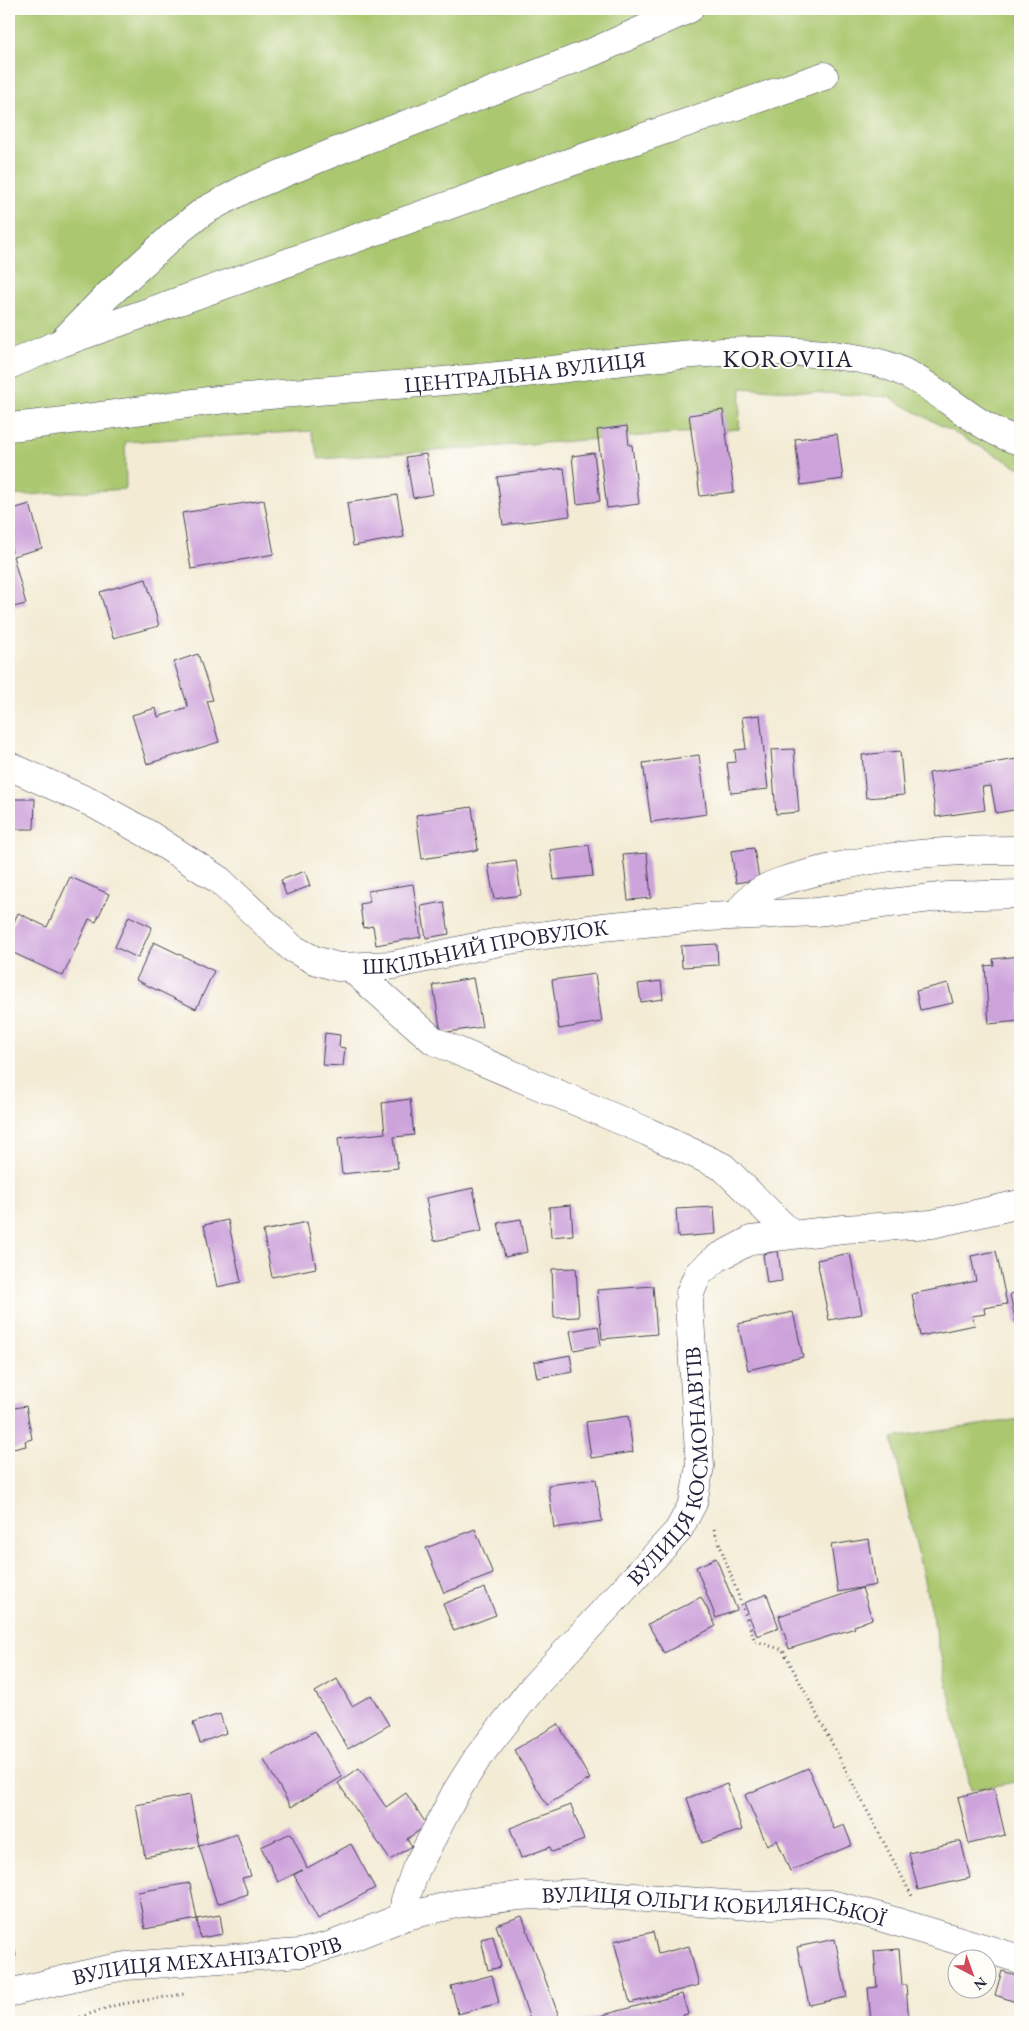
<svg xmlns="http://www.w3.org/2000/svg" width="1029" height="2031" viewBox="0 0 1029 2031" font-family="'EB Garamond',serif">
  <rect width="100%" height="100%" fill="#fdfcf7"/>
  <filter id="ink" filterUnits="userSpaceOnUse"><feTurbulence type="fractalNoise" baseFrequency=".02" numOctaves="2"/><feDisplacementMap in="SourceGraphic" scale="10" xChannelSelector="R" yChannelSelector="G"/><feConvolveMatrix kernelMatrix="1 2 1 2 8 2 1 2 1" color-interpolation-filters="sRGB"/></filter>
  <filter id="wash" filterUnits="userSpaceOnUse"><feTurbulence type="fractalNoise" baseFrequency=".0096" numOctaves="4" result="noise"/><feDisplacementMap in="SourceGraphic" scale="20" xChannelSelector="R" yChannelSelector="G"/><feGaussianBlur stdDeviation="1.12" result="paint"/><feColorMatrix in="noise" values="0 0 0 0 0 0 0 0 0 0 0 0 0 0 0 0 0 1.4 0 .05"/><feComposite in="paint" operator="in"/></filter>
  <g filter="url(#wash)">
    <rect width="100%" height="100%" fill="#f3ebd4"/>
    <!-- green -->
    <path fill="#abc870" stroke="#667556" d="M 9,9 L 1020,9 L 1020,468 L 888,397 L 741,388 L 739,429 L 319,459 L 311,431 L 125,442 L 126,489 L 9,496 Z
      M 1020,1419 L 1020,1781 L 971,1790 L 892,1438 Z"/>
    <g id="blocks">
      <!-- building -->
      <path fill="#cda3db" d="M 723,410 L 734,492 L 700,496 L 689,415 Z
        M 627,426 L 629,445 L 632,445 L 639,504 L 607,508 L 597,430 Z
        M 837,434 L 843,479 L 801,485 L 795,439 Z
        M 594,453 L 600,501 L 577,504 L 572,456 Z
        M 426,454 L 433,494 L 413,498 L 406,457 Z
        M 564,468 L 570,516 L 503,525 L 497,477 Z
        M 397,495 L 404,537 L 353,546 L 347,503 Z
        M 264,500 L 274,554 L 191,569 L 182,513 Z
        M 30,504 L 42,548 L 13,556 L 26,604 L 9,608 L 9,553 L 12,552 L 9,539 L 9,510 Z
        M 146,579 L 159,626 L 113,638 L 100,592 Z
        M 198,654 L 213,700 L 207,701 L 219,742 L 147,764 L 132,715 L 156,708 L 158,717 L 188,707 L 174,662 Z
        M 760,715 L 768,789 L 731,793 L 727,763 L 736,762 L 735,750 L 746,749 L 742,717 Z
        M 794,749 L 799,812 L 776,814 L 771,750 Z
        M 900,751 L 904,795 L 866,798 L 862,755 Z
        M 699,755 L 707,814 L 651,822 L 643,763 Z
        M 1017,759 L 1020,778 L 1020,809 L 996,813 L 991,786 L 982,787 L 985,810 L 936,817 L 929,773 Z
        M 13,799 L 35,799 L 34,829 L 12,829 Z
        M 472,807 L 478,850 L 422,859 L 416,815 Z
        M 589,845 L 593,876 L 554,880 L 550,850 Z
        M 754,848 L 759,879 L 736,883 L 731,851 Z
        M 647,853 L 651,898 L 628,900 L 623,855 Z
        M 516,860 L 521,895 L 494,899 L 488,864 Z
        M 305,871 L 310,886 L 286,895 L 281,880 Z
        M 70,877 L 109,894 L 96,922 L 89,919 L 63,976 L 9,951 L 9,933 L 18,913 L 47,927 Z
        M 413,884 L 421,937 L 376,945 L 373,926 L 363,928 L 360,904 L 370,902 L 368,891 Z
        M 444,902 L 449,934 L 426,938 L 421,906 Z
        M 129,916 L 152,927 L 138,958 L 115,947 Z
        M 154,942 L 214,971 L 196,1009 L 136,980 Z
        M 717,944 L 718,965 L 682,967 L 681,946 Z
        M 1020,956 L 1020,1021 L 989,1024 L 985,966 L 994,965 L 993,959 Z
        M 595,974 L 602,1022 L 559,1029 L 552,980 Z
        M 473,978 L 482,1027 L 441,1033 L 433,985 Z
        M 661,981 L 663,999 L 641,1002 L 638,984 Z
        M 948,983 L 953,1003 L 920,1010 L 916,991 Z
        M 325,1033 L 340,1035 L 339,1047 L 345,1048 L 343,1066 L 322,1065 Z
        M 410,1099 L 414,1135 L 394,1137 L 398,1168 L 342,1174 L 338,1138 L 385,1133 L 382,1103 Z
        M 473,1188 L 482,1231 L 434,1241 L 426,1198 Z
        M 571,1205 L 573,1235 L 551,1237 L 549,1207 Z
        M 714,1207 L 716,1234 L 678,1237 L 676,1209 Z
        M 521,1219 L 527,1252 L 505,1257 L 498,1223 Z
        M 228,1220 L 241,1282 L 217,1287 L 204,1225 Z
        M 307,1222 L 316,1268 L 272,1277 L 263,1231 Z
        M 778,1251 L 782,1281 L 767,1283 L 763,1254 Z
        M 996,1251 L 1007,1304 L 984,1308 L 985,1314 L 972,1316 L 975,1325 L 920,1336 L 912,1294 L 976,1281 L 971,1256 Z
        M 850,1253 L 862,1314 L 829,1320 L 817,1260 Z
        M 576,1268 L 579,1317 L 554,1318 L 552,1269 Z
        M 653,1286 L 657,1334 L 602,1339 L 597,1290 Z
        M 1020,1292 L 1020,1324 L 1016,1324 L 1010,1294 Z
        M 793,1312 L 803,1357 L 748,1370 L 738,1324 Z
        M 598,1326 L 601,1345 L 574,1350 L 570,1331 Z
        M 570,1355 L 573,1372 L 537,1378 L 534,1362 Z
        M 26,1406 L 32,1439 L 25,1441 L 26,1446 L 9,1450 L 9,1409 Z
        M 628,1416 L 633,1452 L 591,1458 L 586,1422 Z
        M 596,1479 L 602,1521 L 554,1528 L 548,1485 Z
        M 475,1529 L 493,1574 L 444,1593 L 426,1548 Z
        M 869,1539 L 876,1585 L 838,1592 L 831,1545 Z
        M 716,1558 L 737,1610 L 716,1618 L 696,1567 Z
        M 485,1588 L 496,1615 L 454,1631 L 443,1604 Z
        M 862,1588 L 872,1619 L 854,1626 L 855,1628 L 789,1649 L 779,1616 Z
        M 767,1594 L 779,1628 L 757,1636 L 744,1603 Z
        M 701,1597 L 716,1626 L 664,1653 L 648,1624 Z
        M 337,1679 L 352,1706 L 371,1695 L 389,1725 L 348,1749 L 315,1692 Z
        M 220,1714 L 226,1733 L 200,1743 L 193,1723 Z
        M 558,1724 L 590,1779 L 547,1805 L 514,1750 Z
        M 315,1731 L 342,1777 L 291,1807 L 264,1760 Z
        M 359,1768 L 386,1807 L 406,1793 L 427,1825 L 407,1839 L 412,1846 L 390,1860 L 338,1783 Z
        M 808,1768 L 834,1829 L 844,1825 L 852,1845 L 790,1871 L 777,1840 L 767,1845 L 745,1795 Z
        M 727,1784 L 742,1830 L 702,1843 L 687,1798 Z
        M 994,1788 L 1005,1835 L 969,1844 L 958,1797 Z
        M 190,1795 L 199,1846 L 145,1857 L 136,1805 Z
        M 571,1805 L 584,1840 L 552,1852 L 550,1847 L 521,1858 L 510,1828 Z
        M 291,1833 L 307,1868 L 351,1844 L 375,1888 L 318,1919 L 294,1875 L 302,1870 L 278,1882 L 261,1847 Z
        M 237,1834 L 251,1876 L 242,1878 L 248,1894 L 217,1904 L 199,1846 Z
        M 961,1841 L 970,1878 L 918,1890 L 909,1853 Z
        M 190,1883 L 197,1919 L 145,1929 L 138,1892 Z
        M 220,1915 L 223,1934 L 200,1938 L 197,1919 Z
        M 522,1916 L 561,2022 L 531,2022 L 496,1925 Z
        M 9,1928 L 16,1956 L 9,1958 Z
        M 653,1932 L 658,1954 L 689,1946 L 699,1985 L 630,2003 L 614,1941 Z
        M 493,1936 L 501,1967 L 488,1970 L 481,1939 Z
        M 835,1939 L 847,1997 L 809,2005 L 797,1947 Z
        M 899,1949 L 902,1985 L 906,1985 L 909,2022 L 871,2022 L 868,1988 L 877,1987 L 874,1951 Z
        M 1002,1971 L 1020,1976 L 1020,1988 L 1016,2002 L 995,1995 Z
        M 492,1975 L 499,2003 L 458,2014 L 451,1986 Z
        M 682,1994 L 688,2014 L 683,2015 L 685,2022 L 577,2022 Z"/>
    </g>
  </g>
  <g filter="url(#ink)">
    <use href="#blocks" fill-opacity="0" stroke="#414052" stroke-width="1"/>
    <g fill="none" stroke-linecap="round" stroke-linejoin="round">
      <defs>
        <g id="minor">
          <path d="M 65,339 L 106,297 L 177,232 L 204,211 L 245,189 L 337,151 L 593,52 L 689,9"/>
          <path d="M 9,365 L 61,343 L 562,165 L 824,76"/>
          <path id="s1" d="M 9,427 C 81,421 153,407 226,399 C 323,389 420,385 517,374 C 635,361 757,337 875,362 C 930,374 968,427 1020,441"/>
          <path id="s2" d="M 9,766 L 92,803 L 148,834 L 219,880 L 292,948 L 314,960 L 338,967 L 393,965 L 503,941 L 602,927 L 708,917 L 816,912 L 948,896 L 1020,894"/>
          <path d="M 737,915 C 742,908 747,900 754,895 C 770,883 793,878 811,873 C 882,854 947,850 1020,850"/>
          <path d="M 351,968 L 434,1041 L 648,1132 L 723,1167 L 791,1234"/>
          <path id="s3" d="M 403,1917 L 405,1900 L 416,1869 L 456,1792 L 478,1757 L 535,1685 L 678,1531 L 693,1503 L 700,1466 L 689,1304 L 690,1293 L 698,1274 L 717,1258 L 751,1240 L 843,1229 L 932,1224 L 1020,1204"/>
          <path id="s4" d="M 9,1993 L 99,1971 L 126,1966 L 300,1953 L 332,1945 L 403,1917 L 456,1904 L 518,1896 L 582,1893 L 750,1906 L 808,1903 L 831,1904 L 877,1916 L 1020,1959"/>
        </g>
      </defs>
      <!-- minor casing -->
      <use href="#minor" stroke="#414052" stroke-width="29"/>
      <!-- path -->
      <path stroke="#414052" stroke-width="3" stroke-dasharray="1 4" stroke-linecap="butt" d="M 714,1529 L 755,1641 L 783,1650 L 912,1896
        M 66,2022 L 116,2005 L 184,1994"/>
      <!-- minor -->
      <use href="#minor" stroke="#fff" stroke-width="28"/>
    </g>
  </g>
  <g text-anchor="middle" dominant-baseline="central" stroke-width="4" stroke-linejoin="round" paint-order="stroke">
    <!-- street labels -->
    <g font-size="22" fill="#22223b" stroke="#fdfcf7">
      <text stroke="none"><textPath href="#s1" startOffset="519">ЦЕНТРАЛЬНА ВУЛИЦЯ</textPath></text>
      <text stroke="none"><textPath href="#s2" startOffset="538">ШКІЛЬНИЙ ПРОВУЛОК</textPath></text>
      <text stroke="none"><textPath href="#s3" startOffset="540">ВУЛИЦЯ КОСМОНАВТІВ</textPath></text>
      <text stroke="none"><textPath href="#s4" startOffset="718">ВУЛИЦЯ ОЛЬГИ КОБИЛЯНСЬКОЇ</textPath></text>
      <text stroke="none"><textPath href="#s4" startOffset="201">ВУЛИЦЯ МЕХАНІЗАТОРІВ</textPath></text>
    </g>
    <!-- quarter labels -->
    <g font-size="25" letter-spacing="1" fill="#22223b" stroke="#fdfcf7">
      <text x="788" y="358">KOROVIIA</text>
    </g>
  </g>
  <!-- margin -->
  <rect width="1029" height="2031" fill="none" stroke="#fdfcf7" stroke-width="30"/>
  <!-- north arrow -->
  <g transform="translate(972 1974) rotate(139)"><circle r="24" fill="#fdfcf7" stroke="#a5a5ac"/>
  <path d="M0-4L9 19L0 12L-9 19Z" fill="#d1495b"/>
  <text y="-8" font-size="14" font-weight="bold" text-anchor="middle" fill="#22223b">N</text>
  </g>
</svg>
